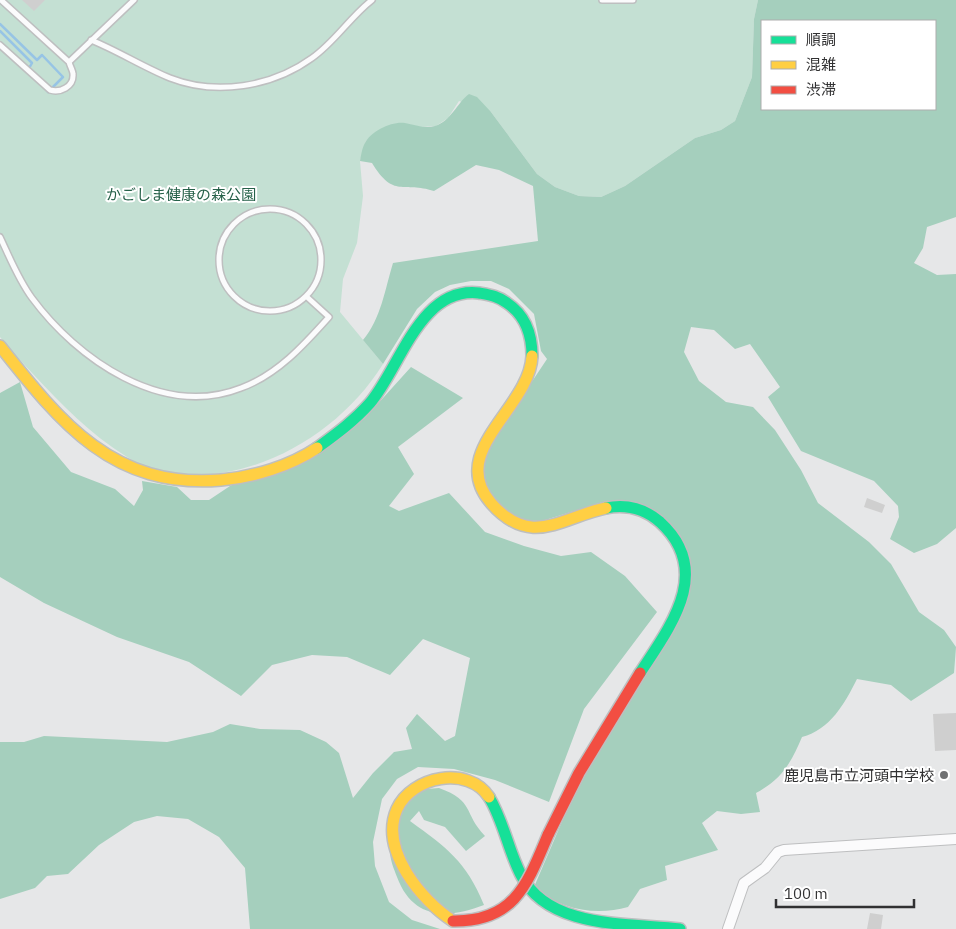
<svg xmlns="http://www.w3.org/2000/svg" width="956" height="929" viewBox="0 0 956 929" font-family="'IBM Plex Sans','Noto Sans JP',sans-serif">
  <rect width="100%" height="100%" fill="#e6e7e8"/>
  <!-- green -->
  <path fill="#c4e0d3" d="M 0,0 L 758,0 L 754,19 L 752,77 L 735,121 L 721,130 L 695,138 L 625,186 L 601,197 L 579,196 L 555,187 L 537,174 L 491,112 L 459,101 L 448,118 L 436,126 L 421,127 L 402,123 L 376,132 L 366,141 L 360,161 L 363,196 L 357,243 L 343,279 L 340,312 L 383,364 C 336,440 236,495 146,468 C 139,466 133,460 127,457 C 90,434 62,405 33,374 C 22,362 10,350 0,337 Z"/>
  <!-- forest -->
  <path fill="#a5cfbd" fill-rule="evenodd" d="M 758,0 L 956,0 L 956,217 L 927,227 L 923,248 L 914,263 L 937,275 L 956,274 L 956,528 L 937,544 L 914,553 L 890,539 L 899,517 L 898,506 L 874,481 L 801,451 L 768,397 L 780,387 L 750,344 L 735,349 L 714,330 L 691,327 L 684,352 L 699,381 L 726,402 L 753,407 L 775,430 L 801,470 L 818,503 L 869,542 L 891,564 L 919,612 L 944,630 L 956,647 L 954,673 L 911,701 L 891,685 L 857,679 C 845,703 830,730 802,737 C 791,763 782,779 756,793 L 760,812 L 741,814 L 717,811 L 702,823 L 718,850 L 665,866 L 667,880 L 640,889 L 628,907 C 596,916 560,910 534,887 L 609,712 L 674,611 L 682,572 L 671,529 L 603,502 L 542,521 L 504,520 L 473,470 L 547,359 L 541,351 L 534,314 L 509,289 L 491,281 L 471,281 L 450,285 L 435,292 L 417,309 L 383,364 L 363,340 C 381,319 385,289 393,263 L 538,241 L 533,186 L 499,170 L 476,165 L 434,191 C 403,181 394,199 372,163 L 360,161 C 361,156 362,148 365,143 C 371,131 392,121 405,123 C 415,125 426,129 435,126 C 451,121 457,103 469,94 L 477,97 L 491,112 L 537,174 L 555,187 L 579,196 L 601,197 L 625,186 L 695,138 L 721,130 L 735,121 L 752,77 L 754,19 ZM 762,21 L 935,21 L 935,109 L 762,109 Z
    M 411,367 L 463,398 L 398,447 L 414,474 L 389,506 L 399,511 L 449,493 L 485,532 L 524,546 L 561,556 L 591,552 L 625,576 L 657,612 L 584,709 L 549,802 L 495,780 L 454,769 L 418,767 L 397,779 L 382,799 L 373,842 L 375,866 L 389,902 L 412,920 L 440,929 L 250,929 L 245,868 L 219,837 L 188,819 L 157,816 L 134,822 L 99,845 L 68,874 L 47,876 L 35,888 L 0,899 L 0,742 L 24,742 L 44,736 L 167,742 L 213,732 L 230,724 L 260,729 L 300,730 L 326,742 L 339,753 L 353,798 L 373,773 L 394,752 L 412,749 L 406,728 L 417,714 L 445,741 L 455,736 L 470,658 L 423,639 L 390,675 L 347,657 L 312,655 L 272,665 L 241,696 L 189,662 L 117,637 L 44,603 L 0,577 L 0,393 L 20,382 L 33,427 L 71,472 L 115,489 L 134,506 L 143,490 L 142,481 L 177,487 L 191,500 L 209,500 L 230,486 L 364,419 Z
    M 439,788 C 475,801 463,813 485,836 L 466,851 L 445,827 L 424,820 L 419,811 L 410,821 C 447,848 466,861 484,905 C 448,919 413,920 397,877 C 394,869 390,860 390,851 C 390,838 402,813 407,799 L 427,789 Z"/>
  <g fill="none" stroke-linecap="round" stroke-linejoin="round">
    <!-- stream -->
    <path stroke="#97c4e5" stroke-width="2.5" d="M 0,24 L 37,60 L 42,55 L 63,77 L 48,92 L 43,86
      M 0,31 L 32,63 L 28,70"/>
  </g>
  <!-- building -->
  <path fill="#cfcfcf" d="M 22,0 L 45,0 L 34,11 Z
    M 867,498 L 885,505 L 882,513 L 864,507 Z
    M 956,713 L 956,750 L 935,751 L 933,714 Z
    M 870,913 L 883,915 L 881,929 L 867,929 Z"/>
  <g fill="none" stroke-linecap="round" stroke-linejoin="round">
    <defs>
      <path id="lane" d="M 602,0 L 633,0
        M 91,40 C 118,51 143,67 170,78 C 216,96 272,87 312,58 C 335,42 350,17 372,0
        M 0,45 L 50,90 C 60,93 74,87 73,74 C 73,71 70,66 69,62 L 1,0
        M 69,62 L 134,0
        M219 260a51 51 0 1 1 102 0a51 51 0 1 1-102 0Z
        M 0,237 C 10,258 18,279 32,298 C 77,359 162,419 241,388 C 277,375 304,345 329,317 L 307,297"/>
      <path id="street" d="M 728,929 L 744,883 L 765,868 L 778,852 L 784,850 L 956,839"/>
      <path id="fast" d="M 317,448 C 336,434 354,421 370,403 C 400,368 420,286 479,293 C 490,295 498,296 507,303 C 525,315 532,335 532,356
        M 606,508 C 626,504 645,509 660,522 C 714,571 670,627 640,673
        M 489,797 C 504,822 508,850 521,875 C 548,929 628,923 680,929"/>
      <path id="slow" d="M 0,346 C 61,423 113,489 221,480 C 254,477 290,466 317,448
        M 532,356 C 530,408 446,451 491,503 C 531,549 562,517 606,508
        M 453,921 C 422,901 379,850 397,809 C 412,776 468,765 489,797"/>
      <path id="jam" d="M 548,835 L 579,773 L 640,673"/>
    </defs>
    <!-- lane casing -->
    <use href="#lane" stroke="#bebfc0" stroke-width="8"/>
    <!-- street casing -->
    <use href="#street" stroke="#bebfc0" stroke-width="12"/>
    <!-- fast casing -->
    <use href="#fast" stroke="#bebfc0" stroke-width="14"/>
    <!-- slow casing -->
    <use href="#slow" stroke="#bebfc0" stroke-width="14"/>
    <!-- jam casing -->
    <use href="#jam" stroke="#bebfc0" stroke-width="14"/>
    <!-- lane -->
    <use href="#lane" stroke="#fbfbfc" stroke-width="5"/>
    <!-- street -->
    <use href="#street" stroke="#fbfbfc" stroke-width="10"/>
    <!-- fast -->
    <use href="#fast" stroke="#16e098" stroke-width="11"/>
    <!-- slow -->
    <use href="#slow" stroke="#ffcf43" stroke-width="11"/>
    <!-- jam -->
    <use href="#jam" stroke="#f24e42" stroke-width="11"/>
    <defs>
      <path id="jam-bridge" d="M 453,921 C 514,922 527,885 548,835"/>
    </defs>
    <!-- jam-bridge casing -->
    <use href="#jam-bridge" stroke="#bebfc0" stroke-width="14" stroke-linecap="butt"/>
    <!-- jam-bridge -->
    <use href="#jam-bridge" stroke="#f24e42" stroke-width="11"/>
  </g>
  <!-- markers -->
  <circle fill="#707172" stroke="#fff" stroke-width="2" cx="944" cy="775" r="5"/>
  <g text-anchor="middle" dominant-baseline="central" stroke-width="4" stroke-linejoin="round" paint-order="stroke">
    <!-- park labels -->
    <g font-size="15" fill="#266149" stroke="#fff">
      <text x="181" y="194">かごしま健康の森公園</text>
    </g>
    <!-- poi labels -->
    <g font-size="15" fill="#313132" stroke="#fff" text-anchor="end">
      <text x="934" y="775">鹿児島市立河頭中学校</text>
    </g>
  </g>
  <!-- legend -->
  <rect x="761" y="20" width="175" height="90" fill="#ffffff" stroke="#adadad"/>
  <rect x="771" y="36" width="25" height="8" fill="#16e098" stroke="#adadad"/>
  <text x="806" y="45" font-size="15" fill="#313132">順調</text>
  <rect x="771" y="61" width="25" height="8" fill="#ffcf43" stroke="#adadad"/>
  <text x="806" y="70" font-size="15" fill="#313132">混雑</text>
  <rect x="771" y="86" width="25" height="8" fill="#f24e42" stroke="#adadad"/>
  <text x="806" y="95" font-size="15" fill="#313132">渋滞</text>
  <!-- scale -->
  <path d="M776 899v8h138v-8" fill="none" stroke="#313132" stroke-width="2.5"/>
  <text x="784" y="899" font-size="15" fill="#313132" stroke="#ffffff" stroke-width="4" paint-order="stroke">100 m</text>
</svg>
